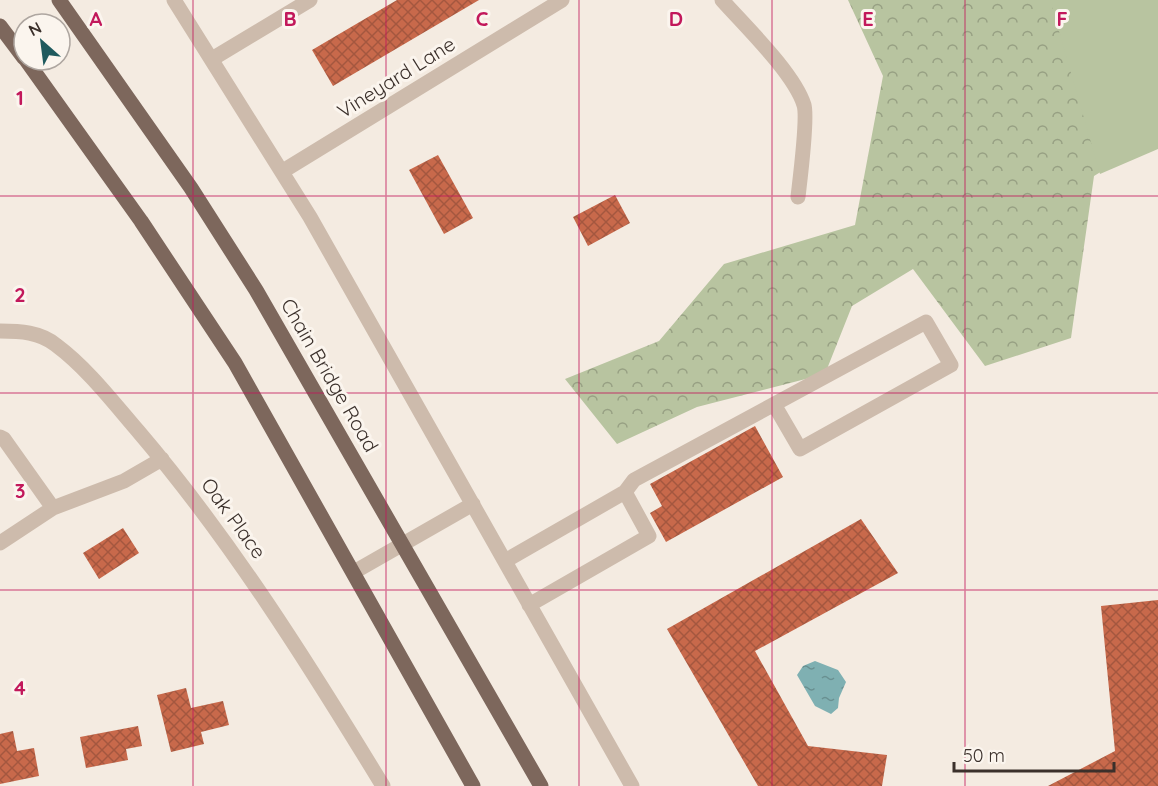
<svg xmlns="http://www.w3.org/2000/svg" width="1158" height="786" viewBox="0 0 1158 786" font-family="Quicksand,sans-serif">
  <defs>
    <pattern id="forest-crowns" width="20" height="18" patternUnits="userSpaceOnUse" patternTransform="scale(1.5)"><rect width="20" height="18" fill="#b8c4a0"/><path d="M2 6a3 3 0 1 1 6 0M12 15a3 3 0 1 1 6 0" fill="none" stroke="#97a083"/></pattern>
    <pattern id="water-ripples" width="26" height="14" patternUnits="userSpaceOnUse" patternTransform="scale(1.5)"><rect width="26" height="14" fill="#7fb0b2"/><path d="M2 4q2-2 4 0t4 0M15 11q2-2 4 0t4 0" fill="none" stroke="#699091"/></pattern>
    <pattern id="building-cross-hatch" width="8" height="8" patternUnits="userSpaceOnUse" patternTransform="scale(1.5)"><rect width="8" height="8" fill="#c8694b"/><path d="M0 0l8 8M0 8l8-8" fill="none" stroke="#a4573f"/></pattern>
  </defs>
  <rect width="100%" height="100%" fill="#f4ebe1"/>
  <!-- forest -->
  <path fill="url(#forest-crowns)" d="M 848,0 L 1158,0 L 1151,141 L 1094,176 L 1071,338 L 985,366 L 913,269 L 852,306 L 825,374 L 697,407 L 617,444 L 565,379 L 659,341 L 724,264 L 855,225 L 883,76 Z"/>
  <!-- green -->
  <path fill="#b8c4a0" d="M 1050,0 L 1158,0 L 1158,149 L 1100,174 Z"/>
  <!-- water -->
  <path fill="url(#water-ripples)" d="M 815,661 L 838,670 L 846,682 L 839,698 L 838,708 L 831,714 L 815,706 L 797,675 L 803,666 Z"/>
  <!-- building -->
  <path fill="url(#building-cross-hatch)" d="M 397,0 L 479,0 L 333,86 L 312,50 Z
    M 438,155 L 473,218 L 444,234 L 409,170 Z
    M 615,195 L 630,223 L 588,246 L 573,217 Z
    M 755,426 L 783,477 L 666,542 L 650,513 L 662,506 L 650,484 Z
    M 861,519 L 898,573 L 755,651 L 808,746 L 887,755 L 882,786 L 758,786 L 667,629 Z
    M 123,528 L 139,553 L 99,579 L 83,553 Z
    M 1158,600 L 1158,786 L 1048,786 L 1115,751 L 1101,606 Z
    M 186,688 L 191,708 L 223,701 L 229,725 L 201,732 L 204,744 L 171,752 L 157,695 Z
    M 138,726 L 142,746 L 126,749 L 128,760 L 86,768 L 80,737 Z
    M 13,731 L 17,751 L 34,748 L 39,776 L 0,784 L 0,734 Z"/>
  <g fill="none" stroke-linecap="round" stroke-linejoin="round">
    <!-- minor -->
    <path stroke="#cdbbac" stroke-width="15" d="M 174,0 L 310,217 L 632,786
      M 722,0 C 745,26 794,73 804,105 C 808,118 800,179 798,197
      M 212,59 L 310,0
      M 283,171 L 562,0
      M 0,331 C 20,331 40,332 56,345 C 87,368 113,402 138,431 C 231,540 308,663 383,786
      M 0,437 L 4,439 L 53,508
      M 625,492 L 634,480 L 926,322 L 951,365 L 800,449 L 775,406
      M 0,543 L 53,508 L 124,481 L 162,459
      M 505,561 L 625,492 L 649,536 L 529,605
      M 354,572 L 473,504"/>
    <!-- major -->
    <path stroke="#7d675c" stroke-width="15" d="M 59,0 L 191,188 L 256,290 L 541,786
      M 0,26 L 24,58
      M 26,60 L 141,221 L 235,363 L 473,786"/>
  </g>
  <!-- grid -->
  <path fill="none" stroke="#c2185b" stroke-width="1.5" stroke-opacity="0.55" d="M 193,0 L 193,786M 386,0 L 386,786M 579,0 L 579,786M 772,0 L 772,786M 965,0 L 965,786M 0,196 L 1158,196M 0,393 L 1158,393M 0,590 L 1158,590"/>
  <g text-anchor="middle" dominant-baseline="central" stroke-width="6" stroke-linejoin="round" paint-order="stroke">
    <!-- street labels -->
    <g font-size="20" fill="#3b302b" stroke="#fbf5ee">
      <text transform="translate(396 77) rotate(-32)">Vineyard Lane</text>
      <text transform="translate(330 375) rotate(60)">Chain Bridge Road</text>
      <text transform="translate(234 518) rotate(54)">Oak Place</text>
    </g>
  </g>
  <g font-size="20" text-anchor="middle" font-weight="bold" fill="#c2185b" stroke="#fbf5ee" stroke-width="6" stroke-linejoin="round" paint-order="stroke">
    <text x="96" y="26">A</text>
    <text x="290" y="26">B</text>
    <text x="482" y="26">C</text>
    <text x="676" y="26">D</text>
    <text x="868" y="26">E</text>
    <text x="1062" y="26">F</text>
    <text x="20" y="105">1</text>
    <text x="20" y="302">2</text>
    <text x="20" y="498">3</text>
    <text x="20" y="695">4</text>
  </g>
  <!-- north arrow -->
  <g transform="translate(42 42) rotate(332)"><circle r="28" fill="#fbf5ee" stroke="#aea6a0" stroke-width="1.5"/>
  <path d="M0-4.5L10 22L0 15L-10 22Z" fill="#1f5a5e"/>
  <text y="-9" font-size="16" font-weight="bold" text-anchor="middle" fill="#3b302b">N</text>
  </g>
  <!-- scale -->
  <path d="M954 762v9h160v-9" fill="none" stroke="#3b302b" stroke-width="3"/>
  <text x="963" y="762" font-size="18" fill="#3b302b" stroke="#fbf5ee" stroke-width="4.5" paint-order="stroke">50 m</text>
</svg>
